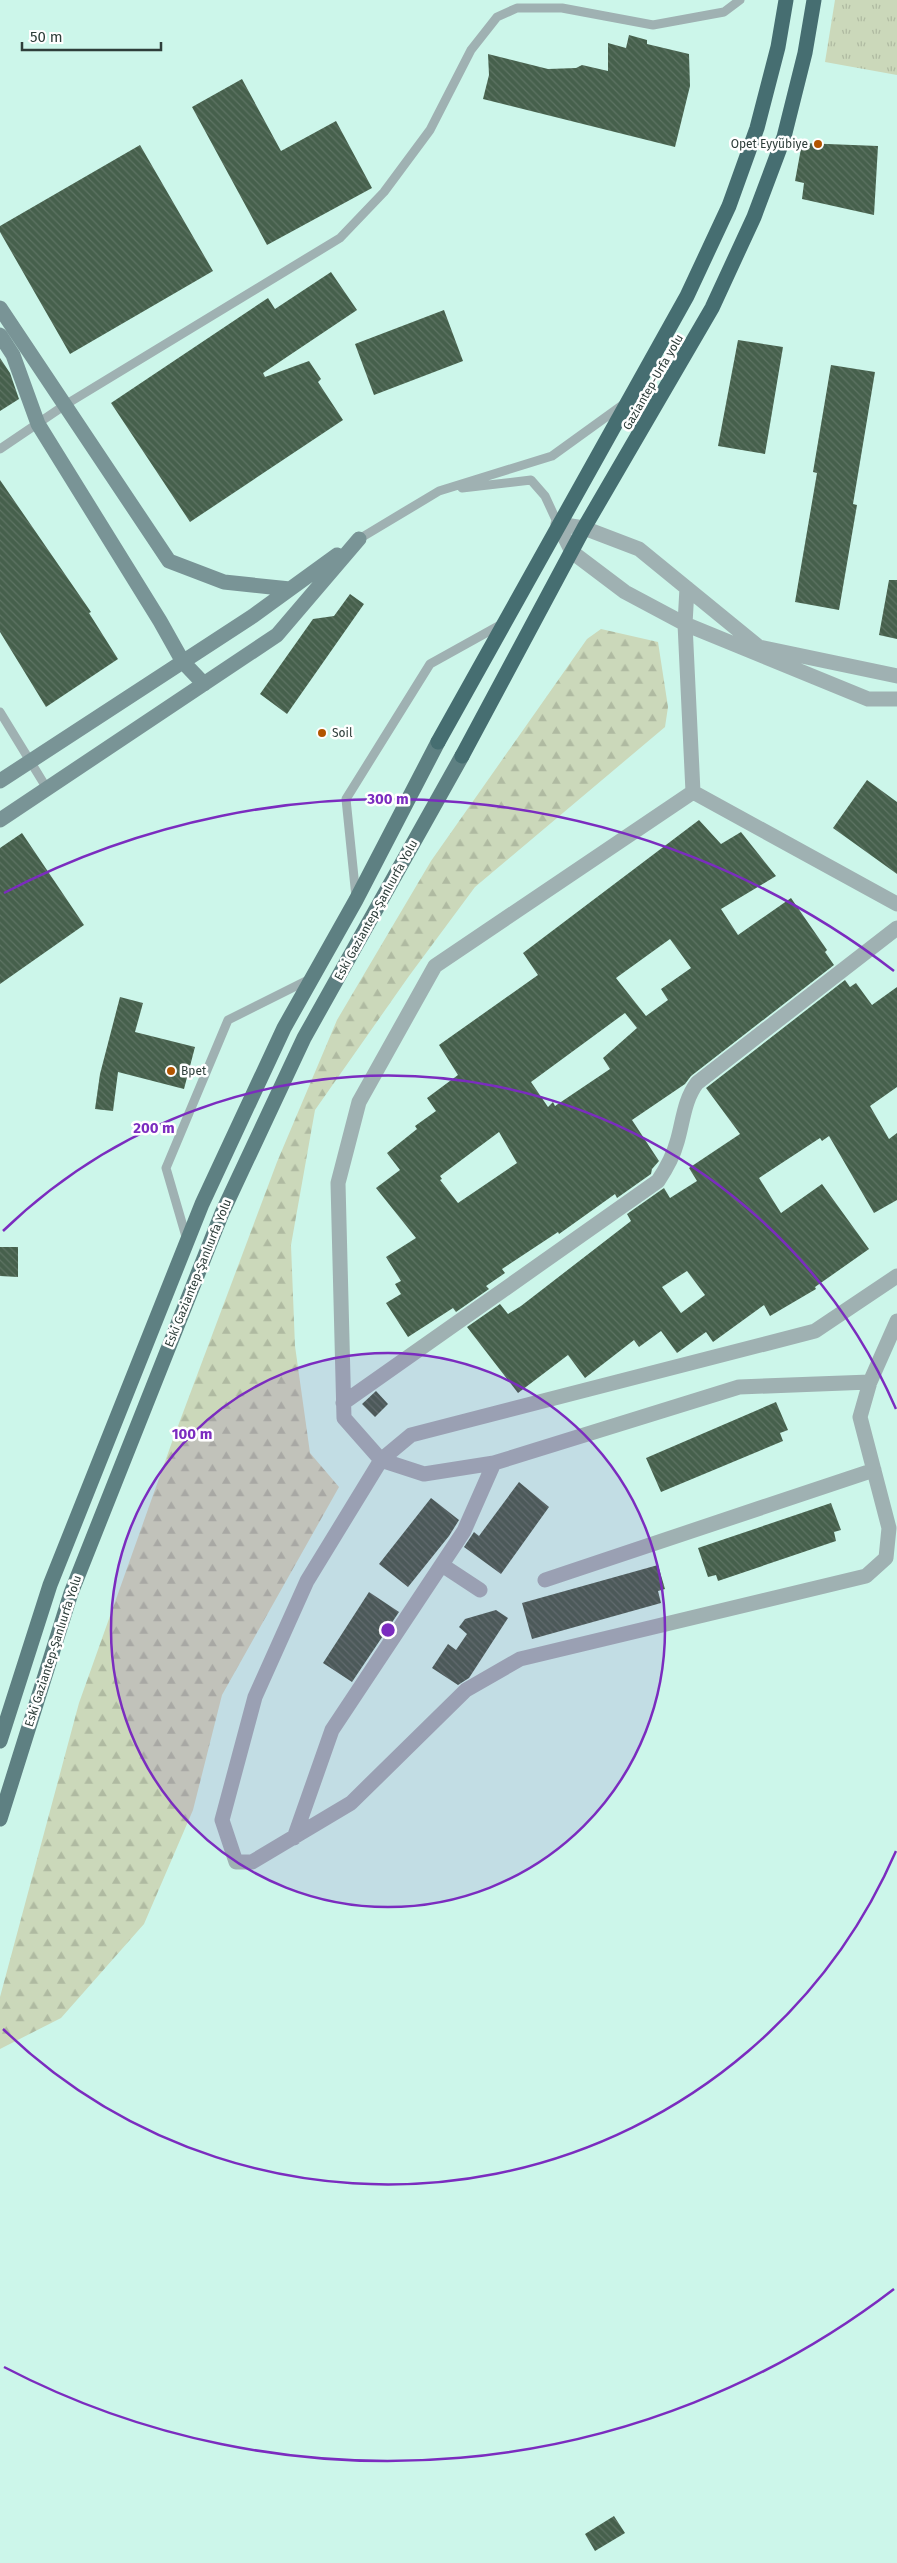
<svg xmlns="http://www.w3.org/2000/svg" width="897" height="2563" viewBox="0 0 897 2563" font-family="'Fira Sans',sans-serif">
  <defs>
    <pattern id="grass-tufts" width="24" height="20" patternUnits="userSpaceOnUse" patternTransform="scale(1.25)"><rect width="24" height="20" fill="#cbd8ba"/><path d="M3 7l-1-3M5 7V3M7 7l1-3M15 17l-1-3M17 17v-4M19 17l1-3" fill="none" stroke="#afbaa1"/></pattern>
    <pattern id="forest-firs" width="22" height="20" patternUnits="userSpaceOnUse" patternTransform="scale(1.25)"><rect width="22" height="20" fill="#cbd8ba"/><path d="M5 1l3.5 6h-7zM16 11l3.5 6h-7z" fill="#afbaa1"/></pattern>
    <pattern id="building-back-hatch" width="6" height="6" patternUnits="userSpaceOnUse" patternTransform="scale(1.25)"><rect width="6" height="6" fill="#46604c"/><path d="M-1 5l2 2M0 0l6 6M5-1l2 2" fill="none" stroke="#5e7464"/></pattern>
  </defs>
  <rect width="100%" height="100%" fill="#ccf6ea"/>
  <!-- grass -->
  <path fill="url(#grass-tufts)" d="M 835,0 L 897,0 L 897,75 L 825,62 Z"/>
  <!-- forest -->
  <path fill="url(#forest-firs)" d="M 601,629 L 658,642 L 668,707 L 665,727 L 475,887 L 409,976 L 315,1110 L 291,1245 L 295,1346 L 310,1453 L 339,1487 L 222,1695 L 193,1810 L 144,1924 L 61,2018 L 0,2049 L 0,1997 L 79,1703 L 172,1442 L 277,1162 L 337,1020 L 431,861 L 587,639 Z"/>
  <!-- building -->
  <path fill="url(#building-back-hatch)" fill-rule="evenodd" d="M 629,35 L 647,40 L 647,44 L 689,54 L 690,86 L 675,147 L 483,99 L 489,75 L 488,54 L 548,69 L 576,68 L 582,65 L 608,71 L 608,43 L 626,48 Z
    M 242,79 L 281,151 L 336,121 L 372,188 L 267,245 L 192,107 Z
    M 802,143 L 878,146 L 874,215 L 802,199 L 804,183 L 795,181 Z
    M 140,145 L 213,271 L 70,354 L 0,232 L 0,226 Z
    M 331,272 L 357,310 L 263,373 L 265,377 L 309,361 L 321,379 L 318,382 L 343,420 L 190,522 L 111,403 L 268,298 L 275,309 Z
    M 444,310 L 463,361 L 374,395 L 355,344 Z
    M 738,340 L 783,347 L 765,454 L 718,446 Z
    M 0,358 L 10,373 L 19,399 L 0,411 Z
    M 831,365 L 875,372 L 853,504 L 857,505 L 839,610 L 795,602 L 817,473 L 813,472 Z
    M 0,480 L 91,612 L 89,613 L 118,659 L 46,707 L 0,632 Z
    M 889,580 L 897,580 L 897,639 L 879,635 Z
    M 350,594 L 364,604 L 287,714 L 260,694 L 313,619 L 334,616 Z
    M 867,780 L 897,802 L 897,874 L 833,828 Z
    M 699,820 L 721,844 L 741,832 L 776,876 L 721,909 L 738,935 L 791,898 L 827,950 L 825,952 L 834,965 L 691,1076 L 685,1084 L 632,1120 L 659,1161 L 652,1169 L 651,1174 L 617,1198 L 615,1194 L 559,1234 L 558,1232 L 502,1269 L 505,1273 L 486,1286 L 489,1289 L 456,1312 L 453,1308 L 408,1337 L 386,1303 L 401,1294 L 395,1284 L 401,1281 L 386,1257 L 416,1238 L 376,1188 L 400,1170 L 387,1153 L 417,1129 L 415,1126 L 436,1111 L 427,1098 L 458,1075 L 439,1045 L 538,975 L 523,953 ZM 670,939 L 691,968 L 661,989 L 668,1000 L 646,1016 L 616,978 ZM 625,1013 L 637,1028 L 603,1058 L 610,1069 L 555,1106 L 553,1102 L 548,1107 L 531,1082 ZM 499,1132 L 517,1163 L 458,1203 L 440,1180 L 442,1179 L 440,1176 Z
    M 22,833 L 84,925 L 0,984 L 0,848 Z
    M 845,980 L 850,987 L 856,983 L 872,1005 L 897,987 L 897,1087 L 870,1106 L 889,1139 L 897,1133 L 897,1200 L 874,1213 L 829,1136 L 822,1141 L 820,1138 L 759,1178 L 781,1213 L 822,1184 L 869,1249 L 815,1287 L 816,1289 L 770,1316 L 764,1305 L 713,1342 L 706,1332 L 677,1353 L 661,1331 L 639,1347 L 634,1340 L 585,1378 L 568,1355 L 518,1393 L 467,1327 L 500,1304 L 508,1314 L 521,1306 L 631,1221 L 627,1214 L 664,1188 L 670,1198 L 697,1181 L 689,1168 L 740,1134 L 706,1088 ZM 687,1271 L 705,1295 L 681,1313 L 662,1287 Z
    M 120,997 L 143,1003 L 135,1032 L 195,1047 L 184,1089 L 118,1072 L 113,1111 L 95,1109 L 100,1074 Z
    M 0,1247 L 18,1247 L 18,1277 L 0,1276 Z
    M 376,1391 L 388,1404 L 375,1417 L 362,1404 Z
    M 776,1402 L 788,1430 L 780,1433 L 783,1441 L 661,1492 L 646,1458 Z
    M 519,1482 L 549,1507 L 501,1574 L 464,1547 L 474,1532 L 479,1536 Z
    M 431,1498 L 459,1520 L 449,1536 L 408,1587 L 379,1564 Z
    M 831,1503 L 841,1530 L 834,1532 L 836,1541 L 718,1581 L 716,1575 L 708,1577 L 698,1548 Z
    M 658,1565 L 665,1589 L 658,1591 L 661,1603 L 532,1639 L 522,1603 Z
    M 369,1592 L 399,1612 L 352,1682 L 323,1663 Z
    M 496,1610 L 508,1618 L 469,1678 L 458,1685 L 432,1668 L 448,1644 L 456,1650 L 467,1634 L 459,1627 L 465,1619 Z
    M 614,2516 L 625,2533 L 595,2551 L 585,2534 Z"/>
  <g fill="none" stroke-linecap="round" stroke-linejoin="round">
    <!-- lane -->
    <path stroke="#9fb1b2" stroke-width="9" d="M 0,449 L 65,405 L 340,238 L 384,192 L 430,130 L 471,50 L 497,17 L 517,8 L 562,8 L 653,25 L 724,12 L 740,0
      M 462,488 L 531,480 L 545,496 L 558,524
      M 359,539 L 439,491 L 552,456 L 624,404
      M 0,712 L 46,787
      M 356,897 L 346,799 L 430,664 L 502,624
      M 187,1240 L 166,1168 L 228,1020 L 310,979"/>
    <!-- street -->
    <path stroke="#9fb1b2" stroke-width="15" d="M 558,524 L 572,552 L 625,592 L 685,624 L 868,699 L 897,699
      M 558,524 L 584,528 L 639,549 L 759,647 L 897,676
      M 687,588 L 685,624 L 693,792 L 435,966 L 359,1102 L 338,1183 L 344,1418 L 381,1460 L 424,1474 L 494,1463 L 739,1387 L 870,1382
      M 693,792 L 897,904
      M 897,1276 L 815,1331 L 411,1435 L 381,1460 L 307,1581 L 255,1697 L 222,1820 L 236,1862 L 252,1862 L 351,1803 L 466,1690 L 520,1659 L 866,1576 L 886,1558 L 889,1528 L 860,1417 L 870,1382 L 897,1321
      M 343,1403 L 658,1181 C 666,1169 673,1157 677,1142 C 683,1122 684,1100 697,1083 L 897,928
      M 442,1565 L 480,1590
      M 545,1580 L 874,1470
      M 294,1838 L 332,1730 L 464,1531 L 494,1463"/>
    <!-- secondary -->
    <path stroke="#799496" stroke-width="15" d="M 0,308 L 169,561 L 224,582 L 290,589
      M 0,335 L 13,355 L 38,424 L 160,621 L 183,662 L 204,684
      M 0,781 L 253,616 L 337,555
      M 0,820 L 277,635 L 359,539"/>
    <!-- primary -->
    <path stroke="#5e8082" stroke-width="15" d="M 0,1741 L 50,1585 L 202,1204 L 284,1028 L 356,900 L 438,742
      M 0,1819 L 71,1593 L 222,1213 L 304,1038 L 462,756"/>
    <!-- highway -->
    <path stroke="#466e71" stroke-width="15" d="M 438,742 L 687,296 L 729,206 L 757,128 L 778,47 L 786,0
      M 462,756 L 584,528 L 712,308 L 754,217 L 784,137 L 805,53 L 814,0"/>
  </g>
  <!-- distance rings -->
  <circle cx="388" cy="1630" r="277" fill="#7b2cbf" fill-opacity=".12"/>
  <g fill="none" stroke="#7b2cbf" stroke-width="2.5">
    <circle cx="388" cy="1630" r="277"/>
    <path d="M896 1851A554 554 0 0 1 3 2029M3 1231A554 554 0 0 1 896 1409"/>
    <path d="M894 2289A831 831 0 0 1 4 2367M4 893A831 831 0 0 1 894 971"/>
  </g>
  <!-- markers -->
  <g fill="#b25500" stroke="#fff" stroke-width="2">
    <circle cx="818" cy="144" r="5"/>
    <circle cx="322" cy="733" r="5"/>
    <circle cx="171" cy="1071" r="5"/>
  </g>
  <g text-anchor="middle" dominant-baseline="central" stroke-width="5" stroke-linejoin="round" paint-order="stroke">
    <!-- poi labels -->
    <g font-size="12" fill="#2e3e3a" stroke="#fff" text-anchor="start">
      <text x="808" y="144" text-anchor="end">Opet Eyyübiye</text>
      <text x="332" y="733">Soil</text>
      <text x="181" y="1071">Bpet</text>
    </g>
    <!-- street labels -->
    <g font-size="12" fill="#2e3e3a" stroke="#fff">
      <text transform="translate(653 382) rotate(-60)">Gaziantep-Urfa yolu</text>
      <text transform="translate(376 910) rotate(-61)">Eski Gaziantep-Şanlıurfa Yolu</text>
      <text transform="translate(198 1273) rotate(-68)">Eski Gaziantep-Şanlıurfa Yolu</text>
      <text transform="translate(53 1651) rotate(-72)">Eski Gaziantep-Şanlıurfa Yolu</text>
    </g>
  </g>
  <circle cx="388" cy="1630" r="8" fill="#7b2cbf" stroke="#fff" stroke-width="2.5"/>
  <g font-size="15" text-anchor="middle" font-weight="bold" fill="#7b2cbf" stroke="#fff" stroke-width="5" stroke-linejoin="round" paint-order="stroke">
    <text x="388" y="804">300 m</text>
    <text x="154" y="1133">200 m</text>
    <text x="192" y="1439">100 m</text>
  </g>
  <!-- scale -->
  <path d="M22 42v8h139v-8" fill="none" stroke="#2e3e3a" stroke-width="2.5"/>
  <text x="30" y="42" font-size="15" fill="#2e3e3a" stroke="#ffffff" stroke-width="4" paint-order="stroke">50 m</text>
</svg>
